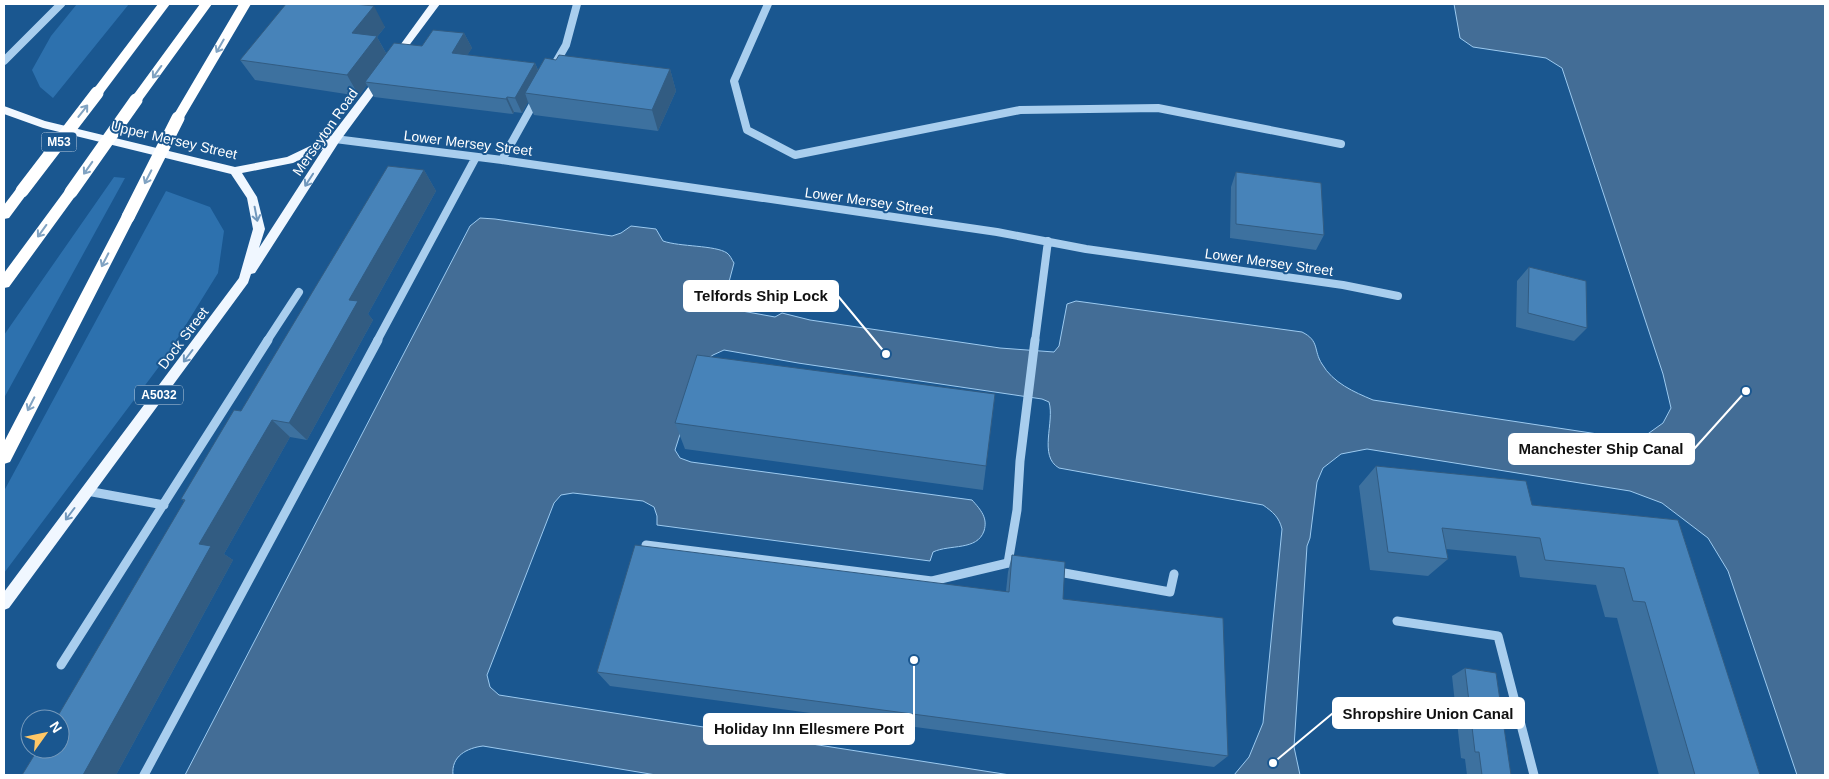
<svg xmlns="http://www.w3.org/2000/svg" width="1829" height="779" viewBox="0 0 1829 779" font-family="Arial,sans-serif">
  <rect width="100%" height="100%" fill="#1a5790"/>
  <!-- green -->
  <path fill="#2d71ae" d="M 77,4 L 129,4 L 53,98 L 40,87 L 32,70 L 51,36 Z
    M 114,177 L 125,178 L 4,398 L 4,335 Z
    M 166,191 L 210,207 L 224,231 L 218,273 L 164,360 L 4,573 L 4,491 Z"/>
  <!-- water -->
  <path fill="#436d96" stroke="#9ccaf0" d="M 1454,4 L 1825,4 L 1825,775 L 1797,775 L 1728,571 L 1708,538 L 1662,503 L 1630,491 L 1367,449 L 1341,454 L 1323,468 L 1317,482 L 1310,538 L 1307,546 L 1294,747 L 1300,775 L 1234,775 L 1249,757 L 1263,723 L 1282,529 C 1279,517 1273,512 1263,505 L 1059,468 C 1038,456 1055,422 1049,402 L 1042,399 L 798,363 L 724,350 L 713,355 L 703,362 L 675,450 L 680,458 L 691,462 L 972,500 C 981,510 988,518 984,531 C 977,551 950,544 933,552 L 930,561 L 657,525 L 657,516 L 654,507 L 643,501 L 573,493 L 561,495 L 554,503 L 487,675 L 490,687 L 499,695 L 1010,775 L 656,775 L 483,746 C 467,748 451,756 453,775 L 185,775 L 470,226 L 480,218 L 495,219 L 612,236 L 621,233 L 631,226 L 656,229 L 663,241 C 680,247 715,245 727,253 C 730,255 732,260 734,263 L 725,297 L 731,309 L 775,317 L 782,313 L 810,320 L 1000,348 L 1054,352 L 1059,346 L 1067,304 L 1076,301 L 1302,332 C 1320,341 1313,350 1322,364 C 1333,383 1354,392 1373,400 L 1611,436 L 1642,438 L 1663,423 L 1671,408 L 1663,374 L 1562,68 L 1546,58 L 1473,47 L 1460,38 Z"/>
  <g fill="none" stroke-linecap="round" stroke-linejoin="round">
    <!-- minor-far1 -->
    <path stroke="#a9ceee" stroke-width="8" d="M 768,4 L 734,81 L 747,130 L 795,155 L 1020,110 L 1158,108 L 1341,144
      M 4,61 L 61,4
      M 555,64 L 566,45 L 577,4
      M 335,139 L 502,160 L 997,232 L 1086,249 L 1343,285 L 1398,296
      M 502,160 L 537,97
      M 267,341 L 299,292
      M 377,341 L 476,157
      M 1035,341 L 1048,241"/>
    <!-- minor -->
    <path stroke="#a9ceee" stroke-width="9" d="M 87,491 L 164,505
      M 646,545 L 932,581 L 1008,563 L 1021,565
      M 1008,563 L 1017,510 L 1020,461 L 1035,340
      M 1053,571 L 1170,592 L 1174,574
      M 1397,621 L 1498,636 L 1534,775
      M 61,665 L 268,340
      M 144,775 L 378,340"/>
    <!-- major -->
    <path fill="#f0f7ff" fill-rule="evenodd" d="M 430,4 L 440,4 L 399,59 L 393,59 L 393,55 Z
      M 380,76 L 384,77 L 384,81 L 339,142 L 255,273 L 251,274 L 248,283 L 9,608 L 4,610 L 4,592 L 239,278 L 253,229 L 247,198 L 231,174 L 43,128 L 4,114 L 4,106 L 45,121 L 235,167 L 287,157 L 331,136 L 376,77 ZM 323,149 L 259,248 L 265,229 L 257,197 L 242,173 L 293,163 Z"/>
    <!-- highway -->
    <path fill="#fff" fill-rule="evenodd" d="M 158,4 L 170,4 L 101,96 L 93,96 L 91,93 L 93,90 Z
      M 200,4 L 212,4 L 140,103 L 132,103 L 130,100 L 132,97 Z
      M 239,4 L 251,4 L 182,121 L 174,121 L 172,118 Z
      M 22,186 L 27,188 L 29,191 L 9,218 L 4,219 L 4,205 L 17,188 Z
      M 71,187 L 76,189 L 78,192 L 76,195 L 9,287 L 4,288 L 4,273 L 66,189 Z
      M 128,212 L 133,213 L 135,217 L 10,462 L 4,464 L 4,442 L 121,217 L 123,213 Z"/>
    <!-- highway-bridge -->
    <path stroke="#fff" stroke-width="13" d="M 22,191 L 97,93
      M 71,192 L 136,100
      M 128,217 L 178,118"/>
  </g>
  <!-- wall -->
  <path fill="#3d719f" d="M 367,5 L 385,27 L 377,37 L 386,53 L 422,46 L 464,33 L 472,48 L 467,55 L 535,63 L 538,70 L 556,60 L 670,69 L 676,91 L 658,131 L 534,115 L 528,102 L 522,113 L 514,112 L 513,114 L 374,97 L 367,85 L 359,96 L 255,80 L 240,60 Z
    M 424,170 L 436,191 L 368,314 L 373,320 L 307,440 L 290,437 L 224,554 L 233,560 L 116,775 L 184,501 L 181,499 L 241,411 Z
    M 1236,172 L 1324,235 L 1316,250 L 1230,238 L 1231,187 Z
    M 1529,267 L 1587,328 L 1574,341 L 1516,327 L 1517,281 Z
    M 995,394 L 983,490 L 685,449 L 675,423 Z
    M 1376,466 L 1532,505 L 1678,520 L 1760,775 L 1659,775 L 1617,618 L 1605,617 L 1596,585 L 1520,577 L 1516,556 L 1446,549 L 1448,559 L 1428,576 L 1370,570 L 1359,486 Z
    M 1012,555 L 1063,599 L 1228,756 L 1214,767 L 610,686 L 597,672 L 1006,591 L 1008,572 Z
    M 1465,668 L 1511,775 L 1467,775 L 1465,759 L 1461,758 L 1452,676 Z"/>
  <!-- shaded-wall -->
  <path fill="#325c82" d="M 374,6 L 385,27 L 377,37 L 388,57 L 365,82 L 367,85 L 359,96 L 347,75 L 352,33 Z
    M 464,33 L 472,48 L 459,68 L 452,53 Z
    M 535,63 L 541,78 L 525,93 L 528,102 L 522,113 L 515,98 Z
    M 670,69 L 676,91 L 658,131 L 652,110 Z
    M 507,97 L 514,112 L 513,114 L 506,99 Z
    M 424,170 L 436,191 L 368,314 L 373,320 L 307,440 L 289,423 L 349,300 Z
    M 272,420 L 290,437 L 224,554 L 233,560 L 116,775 L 83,775 L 199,544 Z"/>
  <!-- building -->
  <path fill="#4783b9" stroke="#325c82" d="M 286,4 L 354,4 L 374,6 L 352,33 L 377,36 L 347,75 L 240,60 Z
    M 433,30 L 464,33 L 452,53 L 535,63 L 515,98 L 507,97 L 506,99 L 365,82 L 394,43 L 422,46 Z
    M 559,55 L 670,69 L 652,110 L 525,93 L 545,58 L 556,60 Z
    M 388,166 L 424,170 L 349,300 L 358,301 L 289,423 L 272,420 L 199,544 L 211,546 L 83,775 L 22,775 L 38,749 L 60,749 L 60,719 L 56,719 L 185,500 L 181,499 L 234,410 L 241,411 Z
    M 1236,172 L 1321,183 L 1324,235 L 1236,224 Z
    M 1529,267 L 1586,281 L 1587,328 L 1528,313 Z
    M 697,355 L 995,394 L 986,466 L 675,423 Z
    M 1376,466 L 1526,481 L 1532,505 L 1678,520 L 1760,775 L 1695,775 L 1645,602 L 1633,601 L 1624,568 L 1545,560 L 1540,538 L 1442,528 L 1448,559 L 1388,552 Z
    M 635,545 L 1009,592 L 1012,555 L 1065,562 L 1063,599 L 1223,618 L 1228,756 L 597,672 Z
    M 1465,668 L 1496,673 L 1511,775 L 1482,775 L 1479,752 L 1475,752 Z"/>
  <!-- one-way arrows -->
  <defs><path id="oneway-shaft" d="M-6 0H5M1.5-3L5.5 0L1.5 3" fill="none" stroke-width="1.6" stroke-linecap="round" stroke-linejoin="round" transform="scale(1.25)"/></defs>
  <g stroke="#81a3c2">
    <use href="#oneway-shaft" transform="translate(220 46) rotate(120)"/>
    <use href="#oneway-shaft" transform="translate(157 72) rotate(126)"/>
    <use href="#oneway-shaft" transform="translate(83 111) rotate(-52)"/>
    <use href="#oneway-shaft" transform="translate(88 168) rotate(125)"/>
    <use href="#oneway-shaft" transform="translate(148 177) rotate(117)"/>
    <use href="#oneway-shaft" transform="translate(42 231) rotate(126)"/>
    <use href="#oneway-shaft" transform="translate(105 260) rotate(117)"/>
    <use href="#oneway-shaft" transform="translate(31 404) rotate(117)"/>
  </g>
  <g stroke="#7097bc">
    <use href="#oneway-shaft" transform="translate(309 180) rotate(123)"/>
    <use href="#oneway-shaft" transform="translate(256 214) rotate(79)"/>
    <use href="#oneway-shaft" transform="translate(188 356) rotate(127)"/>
    <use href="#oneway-shaft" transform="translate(70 514) rotate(127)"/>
  </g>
  <g text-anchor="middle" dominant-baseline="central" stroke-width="4" stroke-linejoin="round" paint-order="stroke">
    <!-- shield labels -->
    <g fill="#1a5790" stroke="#bacdde" stroke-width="1">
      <rect x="41.5" y="132.5" width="35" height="19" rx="4"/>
      <rect x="135" y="385.5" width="48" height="19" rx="4"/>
    </g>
    <g font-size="12" font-weight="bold" fill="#fff">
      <text x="59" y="142">M53</text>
      <text x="159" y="395">A5032</text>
    </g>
    <!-- street labels -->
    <g font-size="14" fill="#fff" stroke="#1a5790">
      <text transform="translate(325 132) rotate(-55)">Merseyton Road</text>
      <text transform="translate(174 140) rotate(13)">Upper Mersey Street</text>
      <text transform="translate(468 143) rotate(7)">Lower Mersey Street</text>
      <text transform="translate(869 201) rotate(8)">Lower Mersey Street</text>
      <text transform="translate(1269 262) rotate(8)">Lower Mersey Street</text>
      <text transform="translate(183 338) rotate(-53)">Dock Street</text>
    </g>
  </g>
  <!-- callouts -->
  <path fill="none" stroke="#fff" stroke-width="2" d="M886 354L838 296M1746 391L1694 449M1273 763L1333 713M914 660L914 729"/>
  <g fill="#fff" stroke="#1a5790" stroke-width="2">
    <circle cx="886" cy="354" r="5"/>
    <circle cx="1746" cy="391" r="5"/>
    <circle cx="1273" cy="763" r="5"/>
    <circle cx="914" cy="660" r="5"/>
  </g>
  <g fill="#fff" stroke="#fff" stroke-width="2">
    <rect x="684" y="281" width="154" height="30" rx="5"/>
    <rect x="1509" y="434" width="185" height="30" rx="5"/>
    <rect x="1333" y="698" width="191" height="30" rx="5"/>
    <rect x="704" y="714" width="210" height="30" rx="5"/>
  </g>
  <g font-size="15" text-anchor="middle" font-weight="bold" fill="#111">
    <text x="761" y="301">Telfords Ship Lock</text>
    <text x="1601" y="454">Manchester Ship Canal</text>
    <text x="1428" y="719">Shropshire Union Canal</text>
    <text x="809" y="734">Holiday Inn Ellesmere Port</text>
  </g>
  <!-- border -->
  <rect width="1829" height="779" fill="none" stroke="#ffffff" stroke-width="10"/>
  <!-- north arrow -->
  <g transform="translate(45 734) rotate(57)"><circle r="24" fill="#1a5790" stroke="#769abc"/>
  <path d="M0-4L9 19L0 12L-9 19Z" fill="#ffc766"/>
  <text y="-8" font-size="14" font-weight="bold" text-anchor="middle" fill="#ffffff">N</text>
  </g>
</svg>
